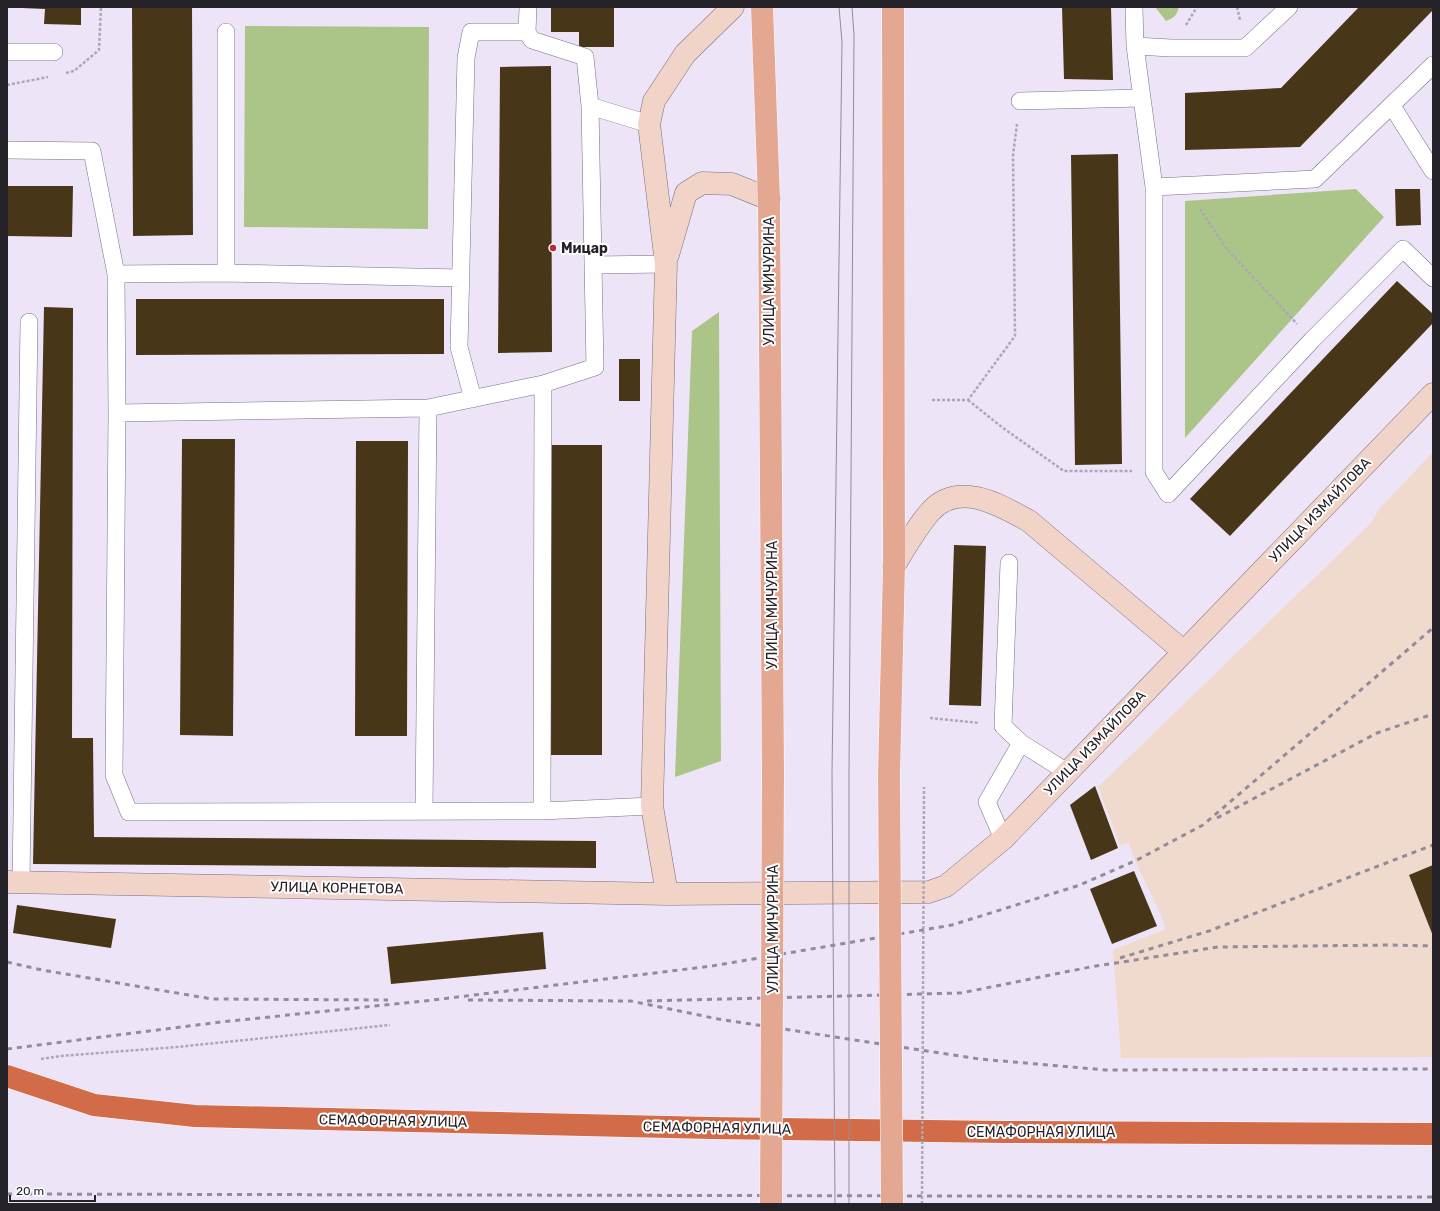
<svg xmlns="http://www.w3.org/2000/svg" width="1440" height="1211" viewBox="0 0 1440 1211" font-family="Rubik,sans-serif">
  <rect width="100%" height="100%" fill="#eee4f8"/>
  <!-- industrial -->
  <path fill="#f0dacd" d="M 1433,452 L 1433,1057 L 1121,1058 L 1113,950 L 1166,929 L 1160,913 L 1135,861 L 1129,843 L 1120,845 L 1098,787 L 1370,524 L 1380,508 Z"/>
  <!-- green -->
  <path fill="#aac587" d="M 1155,7 L 1179,7 C 1177,15 1174,18 1166,21 Z
    M 245,26 L 429,27 L 428,229 L 244,227 Z
    M 1356,189 L 1384,217 L 1185,438 L 1185,201 Z
    M 719,312 L 721,761 L 675,777 L 692,331 Z"/>
  <!-- building -->
  <path fill="#483619" d="M 22,7 L 81,7 L 81,25 L 44,24 L 45,9 L 22,8 Z
    M 132,7 L 192,7 L 193,235 L 133,236 Z
    M 551,7 L 614,7 L 614,47 L 579,47 L 579,32 L 551,32 Z
    M 1062,7 L 1111,7 L 1113,80 L 1064,79 Z
    M 1359,7 L 1433,7 L 1433,10 L 1300,147 L 1185,150 L 1185,93 L 1281,88 Z
    M 551,66 L 552,352 L 498,353 L 500,67 Z
    M 1118,154 L 1122,464 L 1075,465 L 1071,155 Z
    M 7,186 L 73,186 L 72,237 L 7,236 Z
    M 1395,189 L 1420,189 L 1421,225 L 1396,226 Z
    M 1397,281 L 1433,314 L 1433,323 L 1230,536 L 1190,499 Z
    M 136,299 L 444,299 L 444,354 L 136,355 Z
    M 44,307 L 73,308 L 72,738 L 93,738 L 94,837 L 596,841 L 596,868 L 33,864 Z
    M 619,359 L 640,359 L 640,401 L 619,401 Z
    M 182,439 L 235,439 L 233,736 L 180,735 Z
    M 356,441 L 408,441 L 407,736 L 355,736 Z
    M 551,445 L 602,445 L 602,755 L 551,755 Z
    M 954,545 L 986,546 L 981,706 L 949,705 Z
    M 1095,786 L 1118,848 L 1091,860 L 1070,805 Z
    M 1433,865 L 1433,936 L 1409,875 Z
    M 1134,871 L 1157,926 L 1112,944 L 1090,889 Z
    M 17,905 L 116,919 L 111,948 L 13,933 Z
    M 543,932 L 546,969 L 391,984 L 387,947 Z"/>
  <g fill="none" stroke-linecap="round" stroke-linejoin="round">
    <defs>
      <path id="lane" d="M 528,7 L 527,32 L 532,40 L 585,57 L 590,106
        M 1134,7 L 1135,46 L 1171,48 L 1245,48 L 1289,7
        M 226,32 L 226,273
        M 1135,46 L 1154,187 L 1315,179 L 1433,65
        M 7,52 L 54,52
        M 1020,101 L 1141,98
        M 1392,106 L 1433,171
        M 7,150 L 92,151 L 116,274 L 117,413 L 114,775 L 129,812 L 542,811 L 652,806
        M 1154,187 L 1154,472 L 1168,494 L 1312,340 L 1403,249 L 1433,278
        M 594,265 L 666,264
        M 116,274 L 226,273 L 461,278
        M 473,399 L 459,347 L 466,58 L 471,32 L 527,32
        M 117,413 L 428,408 L 543,384 L 595,367 L 590,106 L 649,124
        M 1009,563 L 1003,726 L 1021,743 L 1067,772
        M 424,810 L 428,408
        M 542,811 L 543,384
        M 1003,839 L 987,802 L 1021,743
        M 21,882 L 29,322"/>
      <path id="secondary" d="M 668,255 L 686,193 L 702,183 L 732,184 L 769,199
        M 894,566 C 905,548 916,528 930,512 C 958,480 1000,505 1029,521 L 1183,651
        M 7,882 L 667,894 L 929,892 L 946,886 L 1003,839 L 1433,394
        M 667,894 L 652,806 L 666,264 L 649,124 L 654,101 L 685,54 L 733,7"/>
      <path id="primary" d="M 762,7 L 769,199 L 773,773
        M 889,775 L 894,566 L 893,7"/>
      <path id="highway" d="M 7,1076 L 94,1105 L 195,1116 L 711,1128 L 1004,1132 L 1433,1134"/>
    </defs>
    <!-- lane casing -->
    <use href="#lane" stroke="#786f80" stroke-width="18"/>
    <!-- secondary casing -->
    <use href="#secondary" stroke="#786f80" stroke-width="23"/>
    <!-- primary casing -->
    <use href="#primary" stroke="#fff" stroke-width="23"/>
    <!-- highway casing -->
    <use href="#highway" stroke="#fff" stroke-width="23"/>
    <!-- path -->
    <path stroke="#aea6b6" stroke-width="2.5" stroke-dasharray="3 2" stroke-linecap="butt" d="M 1237,7 L 1240,20
      M 1186,25 L 1197,7
      M 66,73 L 74,71 L 99,50 L 101,7
      M 7,85 L 48,77
      M 1200,209 L 1226,248 L 1297,324
      M 932,400 L 968,400 L 1015,336 L 1013,155 L 1017,124
      M 968,400 L 1003,428 L 1064,471 L 1132,471
      M 930,718 L 979,723
      M 41,1059 L 60,1056 L 177,1047 L 390,1025"/>
    <!-- lane -->
    <use href="#lane" stroke="#fff" stroke-width="17"/>
    <!-- secondary -->
    <use href="#secondary" stroke="#f2d3c8" stroke-width="22"/>
    <!-- primary -->
    <use href="#primary" stroke="#e4a791" stroke-width="22"/>
    <!-- highway -->
    <use href="#highway" stroke="#d26c48" stroke-width="22"/>
    <!-- tram -->
    <path stroke="#928b99" stroke-width="1" d="M 835,1204 L 832,774 L 842,42 L 839,7
      M 849,1204 L 849,774 L 854,35 L 852,7"/>
    <!-- rail -->
    <path stroke="#928b99" stroke-width="3" stroke-dasharray="5 5" stroke-linecap="butt" d="M 1217,818 L 1377,733 L 1433,714
      M 1120,958 L 1209,931 L 1433,845
      M 7,962 L 42,970 L 212,999 L 388,1000
      M 468,1000 L 631,1001 L 718,1019 L 979,1059 L 1106,1070 L 1433,1069
      M 647,1001 L 961,993 L 1090,967 L 1218,947 L 1392,945 L 1433,946
      M 7,1049 L 221,1022 L 433,1000 L 712,966 L 952,925 L 1080,885 L 1135,861 L 1203,825 L 1433,628
      M 7,1194 L 1433,1197"/>
    <defs>
      <path id="primary-bridge" d="M 889,775 L 892,1204
        M 771,1204 L 773,773"/>
    </defs>
    <!-- primary-bridge casing -->
    <use href="#primary-bridge" stroke="#fff" stroke-width="23" stroke-linecap="butt"/>
    <!-- path-bridge -->
    <path stroke="#aea6b6" stroke-width="2.5" stroke-dasharray="3 2" stroke-linecap="butt" d="M 922,1204 L 924,787"/>
    <!-- primary-bridge -->
    <use href="#primary-bridge" stroke="#e4a791" stroke-width="22"/>
  </g>
  <!-- markers -->
  <circle fill="#ba2a37" stroke="#fff" stroke-width="1.5" cx="553" cy="248" r="4"/>
  <g text-anchor="middle" dominant-baseline="central" stroke-width="4" stroke-linejoin="round" paint-order="stroke">
    <!-- poi labels -->
    <g font-size="14" font-weight="bold" fill="#262229" stroke="#fff" text-anchor="start">
      <text x="561" y="248">Мицар</text>
    </g>
    <!-- street labels -->
    <g font-size="14" fill="#262229" stroke="#fff">
      <text transform="translate(769 281) rotate(-90)">УЛИЦА МИЧУРИНА</text>
      <text transform="translate(1320 510) rotate(-46)">УЛИЦА ИЗМАЙЛОВА</text>
      <text transform="translate(772 605) rotate(-90)">УЛИЦА МИЧУРИНА</text>
      <text transform="translate(1095 743) rotate(-46)">УЛИЦА ИЗМАЙЛОВА</text>
      <text transform="translate(337 888) rotate(1)">УЛИЦА КОРНЕТОВА</text>
      <text transform="translate(773 929) rotate(-90)">УЛИЦА МИЧУРИНА</text>
      <text transform="translate(393 1121) rotate(1)">СЕМАФОРНАЯ УЛИЦА</text>
      <text transform="translate(717 1128) rotate(1)">СЕМАФОРНАЯ УЛИЦА</text>
      <text x="1041" y="1132">СЕМАФОРНАЯ УЛИЦА</text>
    </g>
  </g>
  <!-- border -->
  <rect width="1440" height="1211" fill="none" stroke="#262229" stroke-width="16"/>
  <!-- scale -->
  <path d="M10 1195v6h85v-6" fill="none" stroke="#262229" stroke-width="2"/>
  <text x="16" y="1195" font-size="12" fill="#262229" stroke="#ffffff" stroke-width="3" paint-order="stroke">20 m</text>
</svg>
